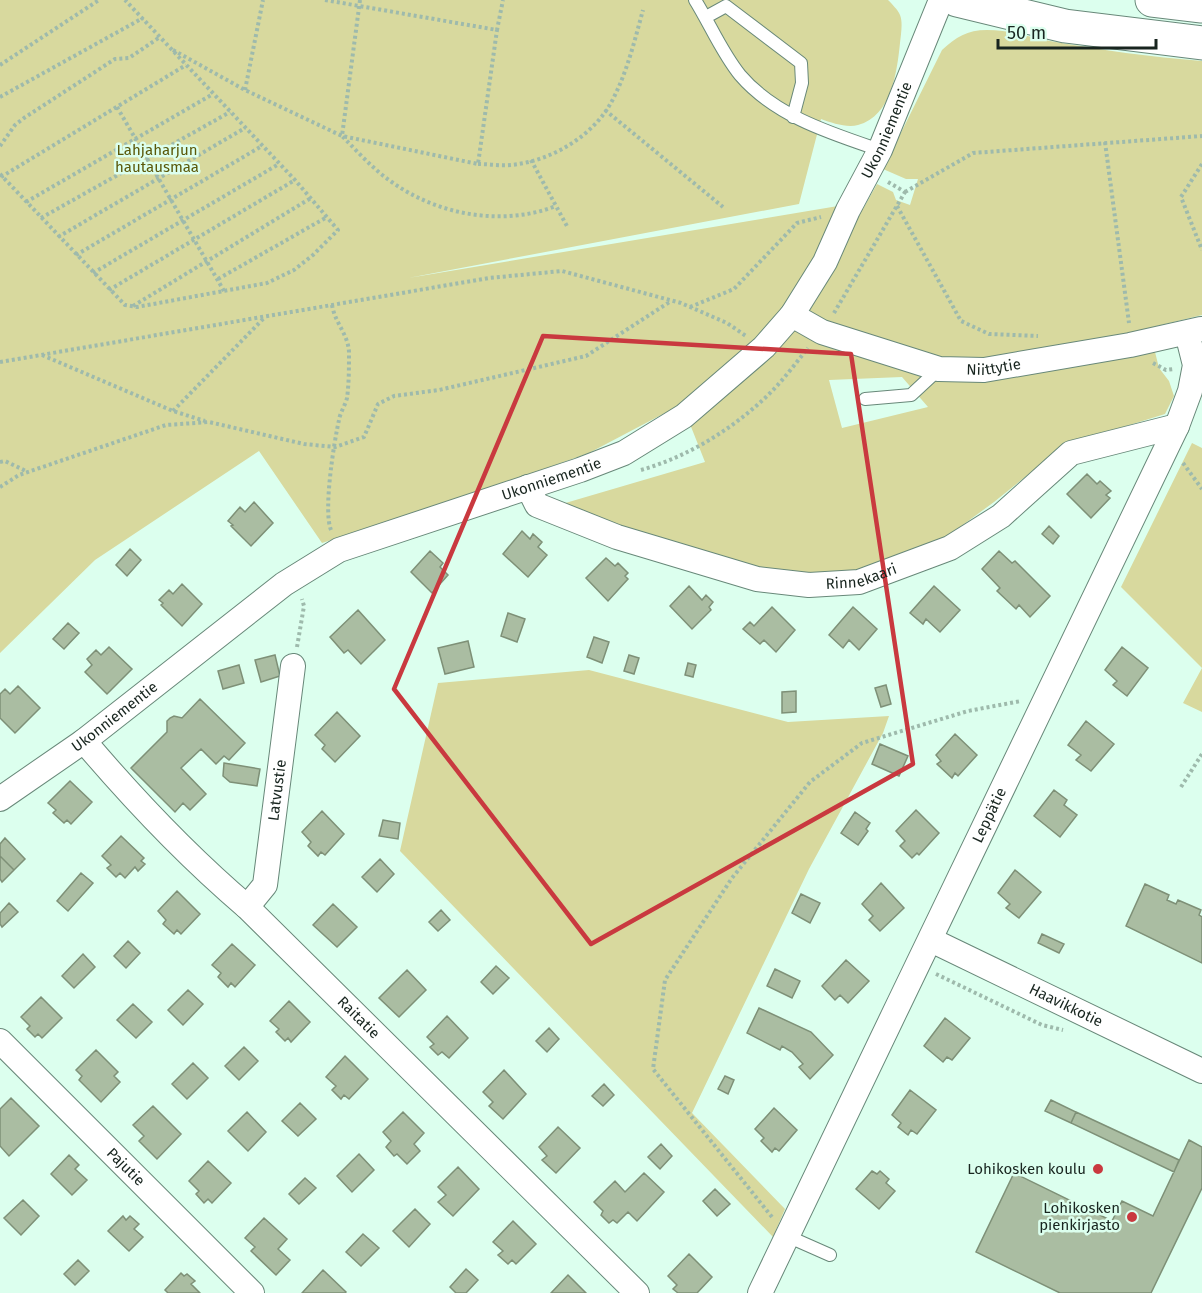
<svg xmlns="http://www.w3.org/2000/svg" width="1202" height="1293" viewBox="0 0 1202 1293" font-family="'Fira Sans',sans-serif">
  <rect width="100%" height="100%" fill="#dcffee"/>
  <!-- green -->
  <path fill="#d8d99e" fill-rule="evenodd" d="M 0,0 L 888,0 C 892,4 898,10 900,15 C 903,22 901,34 900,43 C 897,71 892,116 858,125 C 847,128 832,123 821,119 L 799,204 L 408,278 L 838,206 L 863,209 L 877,184 L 893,192 L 896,200 L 910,205 L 918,179 L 906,179 L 883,169 L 942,50 C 956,37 967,30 987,30 C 1009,30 1029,37 1050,41 C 1101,50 1151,57 1202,61 L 1202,315 L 1149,328 L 1159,368 L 1169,381 L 1174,396 L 1165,414 L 1065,445 L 994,502 L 945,538 L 857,572 L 810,574 L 759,568 L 620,528 L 562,504 L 705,462 L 682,404 L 589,453 L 516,479 L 322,543 L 259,451 L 95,560 L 0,653 ZM 902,377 L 928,407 L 842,428 L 829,380 Z
    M 1192,443 L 1202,448 L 1202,712 L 1183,703 L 1202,668 L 1121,587 Z
    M 589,670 L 788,722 L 889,716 L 883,733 L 809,869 L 692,1113 L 785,1209 L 773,1237 L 400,851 L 438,683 Z"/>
  <!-- building -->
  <path fill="#aabda2" stroke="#7e9077" stroke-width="1.5" d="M 1087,474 L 1097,484 L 1100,481 L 1111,491 L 1106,495 L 1110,498 L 1091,518 L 1067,494 Z
    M 254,502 L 273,523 L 251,546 L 231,526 L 233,525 L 228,521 L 240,507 L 245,512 Z
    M 1049,526 L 1059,536 L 1053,544 L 1042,534 Z
    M 522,531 L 530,539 L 533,534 L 542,542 L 538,547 L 547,555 L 528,577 L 503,554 Z
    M 130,549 L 141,560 L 127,576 L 116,565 Z
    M 430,551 L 443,563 L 440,567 L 448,575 L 432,593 L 411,572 Z
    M 999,551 L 1012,563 L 1015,561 L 1050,596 L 1030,617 L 1019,605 L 1016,609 L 997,591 L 1000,588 L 982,569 Z
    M 606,558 L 615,566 L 618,563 L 628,573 L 625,576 L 628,579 L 608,601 L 586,578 Z
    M 182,584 L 202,604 L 182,626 L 161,605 L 163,603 L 159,600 L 169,590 L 173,594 Z
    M 689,586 L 702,600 L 706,595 L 713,602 L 709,607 L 711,610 L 692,629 L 670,606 Z
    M 934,586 L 960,610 L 940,632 L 926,619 L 923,624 L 910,613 Z
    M 772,607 L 795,630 L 776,652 L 764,640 L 760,644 L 743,629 L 750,622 L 754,626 Z
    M 853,607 L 877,629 L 859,650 L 849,640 L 843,648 L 829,635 Z
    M 358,610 L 385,640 L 361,664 L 348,650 L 344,653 L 330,637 Z
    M 508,613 L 525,619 L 517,642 L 501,636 Z
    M 68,623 L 79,633 L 64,649 L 53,639 Z
    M 594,637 L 609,642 L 602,663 L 587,657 Z
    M 468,641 L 474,667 L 445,674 L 438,648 Z
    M 109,647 L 132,669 L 107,694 L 85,672 L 92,665 L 87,659 L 96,650 L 101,655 Z
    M 1122,647 L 1148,668 L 1127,696 L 1113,685 L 1117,681 L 1105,670 Z
    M 275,655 L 280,676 L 261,682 L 255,660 Z
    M 629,655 L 639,658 L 634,674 L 624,671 Z
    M 688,663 L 696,665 L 693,677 L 685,675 Z
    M 239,665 L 244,683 L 223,689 L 218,671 Z
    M 886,685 L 891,704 L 881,707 L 875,688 Z
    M 18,686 L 40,708 L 15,733 L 0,718 L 0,694 L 5,689 L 10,694 Z
    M 796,691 L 796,712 L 782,713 L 782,692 Z
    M 200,699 L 245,743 L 229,760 L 224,756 L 216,764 L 201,749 L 181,768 L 206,794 L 190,810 L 183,803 L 175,812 L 131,768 L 167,732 L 167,721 L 170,718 L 174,716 L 182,718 Z
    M 337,712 L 360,736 L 335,762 L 322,749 L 325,745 L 315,735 Z
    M 1086,721 L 1114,744 L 1091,771 L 1076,760 L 1081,755 L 1068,745 Z
    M 955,734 L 977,755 L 958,776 L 955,773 L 952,778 L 937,764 L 941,761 L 936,755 Z
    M 880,744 L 908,756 L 899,776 L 872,764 Z
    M 224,763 L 260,769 L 257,786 L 230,782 L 223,776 Z
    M 70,781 L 92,802 L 71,824 L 67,820 L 64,823 L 53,813 L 56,810 L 48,803 Z
    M 1054,790 L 1067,800 L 1064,805 L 1077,815 L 1060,837 L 1034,816 Z
    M 916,810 L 939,833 L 919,855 L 917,853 L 912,858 L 900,846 L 905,841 L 896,831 Z
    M 322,811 L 344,834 L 325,855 L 321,852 L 318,856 L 308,846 L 311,842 L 302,832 Z
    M 855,812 L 870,823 L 866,829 L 868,831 L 858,845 L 841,833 Z
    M 383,820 L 400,823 L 398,839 L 379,836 Z
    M 121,836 L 144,858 L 141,861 L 145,864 L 138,871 L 135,867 L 125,878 L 120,873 L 116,877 L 107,868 L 111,865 L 102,856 Z
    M 5,838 L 25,859 L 14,870 L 0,856 L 0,844 Z
    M 0,856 L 14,870 L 2,882 L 0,879 Z
    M 380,859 L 394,874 L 377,892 L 362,877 Z
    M 1015,870 L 1041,892 L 1019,918 L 1006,908 L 1010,904 L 998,893 Z
    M 81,873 L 93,883 L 68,911 L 57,901 Z
    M 881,883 L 904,908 L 880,931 L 869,920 L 873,916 L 862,904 Z
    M 1145,884 L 1169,895 L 1167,900 L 1176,904 L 1178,900 L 1201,910 L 1199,915 L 1202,917 L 1202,963 L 1126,926 Z
    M 177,891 L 200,914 L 181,934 L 177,930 L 174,934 L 163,924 L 166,920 L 158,911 Z
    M 801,894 L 820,903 L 810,923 L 792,913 Z
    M 9,903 L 18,912 L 2,927 L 0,924 L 0,913 Z
    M 333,904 L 357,927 L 337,947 L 313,925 Z
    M 441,910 L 450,920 L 438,931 L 429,922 Z
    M 1042,934 L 1064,944 L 1059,953 L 1038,943 Z
    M 128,941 L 140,953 L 126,968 L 114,956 Z
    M 232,944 L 255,965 L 235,987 L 231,983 L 228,987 L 218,977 L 221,973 L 212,965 Z
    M 83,954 L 95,967 L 74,988 L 62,976 Z
    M 846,960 L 869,981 L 848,1003 L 840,995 L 835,1000 L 822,986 Z
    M 496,966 L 509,978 L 493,994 L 481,982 Z
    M 775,969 L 800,981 L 792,998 L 767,986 Z
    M 407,970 L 426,990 L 399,1017 L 379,998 Z
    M 188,990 L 203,1004 L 183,1025 L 168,1010 Z
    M 41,997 L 62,1018 L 42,1038 L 38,1034 L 35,1037 L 27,1029 L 30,1026 L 21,1017 Z
    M 289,1001 L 310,1022 L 291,1042 L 288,1038 L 285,1041 L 276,1032 L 279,1029 L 270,1021 Z
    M 133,1004 L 152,1022 L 136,1038 L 117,1020 Z
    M 759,1008 L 811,1032 L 833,1055 L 810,1079 L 799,1067 L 803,1064 L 792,1052 L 782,1046 L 780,1050 L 747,1033 Z
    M 447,1016 L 468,1038 L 449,1058 L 442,1052 L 438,1055 L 430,1047 L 434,1044 L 427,1037 Z
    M 945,1018 L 970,1038 L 952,1060 L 947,1057 L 943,1062 L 924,1046 Z
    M 549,1028 L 559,1039 L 547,1052 L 536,1041 Z
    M 244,1047 L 258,1061 L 239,1080 L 225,1066 Z
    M 96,1050 L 118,1072 L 114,1076 L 120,1082 L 101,1102 L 79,1080 L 82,1076 L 76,1070 Z
    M 345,1056 L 368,1079 L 349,1099 L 344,1095 L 341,1099 L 332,1090 L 336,1086 L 326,1077 Z
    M 193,1063 L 208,1078 L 187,1099 L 172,1084 Z
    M 504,1070 L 526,1094 L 503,1119 L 489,1106 L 493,1102 L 483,1092 Z
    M 725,1076 L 734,1080 L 728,1094 L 718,1089 Z
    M 604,1084 L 614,1095 L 603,1106 L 592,1096 Z
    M 910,1090 L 936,1110 L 917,1134 L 911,1130 L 908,1135 L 898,1127 L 901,1123 L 892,1115 Z
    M 11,1098 L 39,1126 L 9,1156 L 0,1146 L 0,1109 Z
    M 1051,1100 L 1076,1112 L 1071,1123 L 1045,1111 Z
    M 300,1103 L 316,1119 L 298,1136 L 282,1121 Z
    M 153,1106 L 181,1134 L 157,1159 L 139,1141 L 144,1136 L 133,1125 Z
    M 774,1108 L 797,1130 L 779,1151 L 775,1148 L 772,1152 L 761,1141 L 764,1138 L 755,1129 Z
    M 247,1112 L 266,1132 L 248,1151 L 228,1131 Z
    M 403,1112 L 424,1133 L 414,1144 L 420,1151 L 407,1164 L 397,1154 L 394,1156 L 386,1147 L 391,1141 L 383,1132 Z
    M 1076,1112 L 1179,1160 L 1174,1172 L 1071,1123 Z
    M 558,1127 L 580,1148 L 556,1173 L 542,1160 L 547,1156 L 539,1147 Z
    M 1189,1140 L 1202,1147 L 1202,1188 L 1151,1293 L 1060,1293 L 976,1252 L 1014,1173 L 1112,1221 L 1122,1201 L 1153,1216 Z
    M 661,1144 L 672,1156 L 660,1169 L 648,1157 Z
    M 359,1154 L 374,1170 L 352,1192 L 337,1176 Z
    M 69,1155 L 79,1165 L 75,1169 L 87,1180 L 72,1195 L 51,1174 Z
    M 208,1161 L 231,1183 L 212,1203 L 208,1199 L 204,1203 L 196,1194 L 199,1191 L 189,1181 Z
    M 458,1167 L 479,1189 L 453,1216 L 438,1202 L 446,1195 L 438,1187 Z
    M 872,1171 L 877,1174 L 880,1171 L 889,1179 L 886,1183 L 895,1191 L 879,1209 L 856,1189 Z
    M 644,1173 L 664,1192 L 637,1221 L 628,1212 L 617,1223 L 613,1220 L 609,1223 L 601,1215 L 603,1211 L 594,1202 L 615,1181 L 625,1192 Z
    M 305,1178 L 316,1188 L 299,1204 L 289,1194 Z
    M 715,1189 L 730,1204 L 717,1216 L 703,1201 Z
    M 23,1200 L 39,1216 L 21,1235 L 4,1218 Z
    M 415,1209 L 430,1224 L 409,1247 L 393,1231 Z
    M 123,1216 L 126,1220 L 130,1216 L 139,1224 L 134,1229 L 143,1237 L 129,1251 L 108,1231 Z
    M 264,1218 L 287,1239 L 278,1249 L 290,1260 L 276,1275 L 251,1251 L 255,1247 L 245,1238 Z
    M 513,1221 L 536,1244 L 516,1264 L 512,1260 L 508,1264 L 498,1255 L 503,1251 L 493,1242 Z
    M 363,1234 L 379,1248 L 361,1266 L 346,1252 Z
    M 689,1254 L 712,1277 L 697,1293 L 678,1293 L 673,1289 L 677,1285 L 668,1276 Z
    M 78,1260 L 89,1271 L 75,1285 L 64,1274 Z
    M 466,1269 L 478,1280 L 466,1293 L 456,1293 L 450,1287 Z
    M 323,1270 L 346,1292 L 345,1293 L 302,1293 Z
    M 181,1273 L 184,1276 L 187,1274 L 195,1281 L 191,1284 L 200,1293 L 168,1293 L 165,1290 Z
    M 568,1275 L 586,1293 L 551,1293 Z"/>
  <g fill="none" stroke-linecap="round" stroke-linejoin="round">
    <defs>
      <path id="lane" d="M 695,0 C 710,24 722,53 740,75 C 775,116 830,133 880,150
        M 706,17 L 726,6 L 801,63 L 802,83 L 793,117
        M 865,399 L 911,395 L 939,369
        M 787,1236 L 830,1255"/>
      <g id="street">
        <path id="s1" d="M 792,315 L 822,332 L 939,369 L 984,370 L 1130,345 L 1201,329"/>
        <path id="s2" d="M 528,487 L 537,505 L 617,537 L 757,579 L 809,585 L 859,582 L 950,548 L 1001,516 L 1071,453 L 1177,426"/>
        <path id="s3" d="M 84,741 C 135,801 187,856 247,907 L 637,1293"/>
        <path id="s4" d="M 0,799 L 84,741 L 284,584 L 339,550 L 580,470 L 624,453 L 684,416 L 764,347 L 792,315 L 825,262 L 848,210 L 880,150 L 941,0"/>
        <path id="s5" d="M 247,907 L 265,885 L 293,666"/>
        <path id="s6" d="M 931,940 L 1202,1071"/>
        <path id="s7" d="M 0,1041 L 252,1293"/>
        <path id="s8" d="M 760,1293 C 899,1004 1037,714 1177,426 L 1190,391 L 1195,365 L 1187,333"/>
      </g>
      <path id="primary" d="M 957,0 L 1065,26 L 1202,43
        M 1152,0 L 1202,6"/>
    </defs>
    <!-- lane casing -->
    <use href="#lane" stroke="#688879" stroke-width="14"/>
    <!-- street casing -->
    <use href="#street" stroke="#688879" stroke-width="26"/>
    <!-- primary casing -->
    <use href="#primary" stroke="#688879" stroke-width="35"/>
    <!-- path -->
    <path stroke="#9ebaac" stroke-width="4" stroke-dasharray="3 3" stroke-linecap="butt" d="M 325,0 L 497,30 L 503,0
      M 360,0 L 342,136 C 357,151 372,168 389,180 C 436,215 502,227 556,206
      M 173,50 L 245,90 L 342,136 L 478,164 L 497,30
      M 0,65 L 99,0
      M 245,90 L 263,0
      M 0,97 L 143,18
      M 117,107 L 224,291
      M 605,110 L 723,207
      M 1105,142 L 1129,323
      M 0,146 L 15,125 L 24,118 L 115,59 L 129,58 L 160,37
      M 531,160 L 568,228
      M 478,164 C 489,164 500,166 511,165 C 552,161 596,135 614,97 C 628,69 635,39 643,10
      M 1202,164 L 1181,197 L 1202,250
      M 0,174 L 125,305 L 137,307 L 267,283 L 294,270 L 313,255 L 338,230 L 295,180 L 125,0
      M 1,177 L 186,65
      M 888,182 L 905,192
      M 905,192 L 973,153 L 1202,136
      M 26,202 L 213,94
      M 897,206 L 961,321 L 989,334 L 1038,336
      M 41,218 L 230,112
      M 58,237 L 245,128
      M 76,255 L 262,146
      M 93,273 L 279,164
      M 218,279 L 327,217
      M 109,290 L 295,180
      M 133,306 L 311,198
      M 690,307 L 734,289 L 797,223 L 821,217
      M 834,313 L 905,192
      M 42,355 L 173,411 L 205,421
      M 0,362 L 489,278 L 562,271 L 681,303 L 727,323 L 746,336
      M 1153,363 L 1166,370 L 1174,369
      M 173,411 L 265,317
      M 0,462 L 5,461 L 28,472
      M 1183,463 L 1202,489
      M 641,470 C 687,457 731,430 766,397 C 782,382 795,364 808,348
      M 0,487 L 19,475 L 166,425 L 209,422 L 304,444 L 335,447 L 364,437 L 378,404 L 394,396 L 439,390 L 586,356 L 671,301
      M 331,530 C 323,511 334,442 339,420 C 340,413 345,406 347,398 C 349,384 349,367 349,352 C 348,334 335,323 332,305
      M 297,647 L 304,606 L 302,599
      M 1181,787 L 1202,754
      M 936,974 L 1042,1025 L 1063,1030
      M 772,1217 L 653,1069 L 665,980 L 732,878 L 810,782 L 862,743 L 968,711 L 1021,701"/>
    <!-- lane -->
    <use href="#lane" stroke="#fff" stroke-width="12"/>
    <!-- street -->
    <use href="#street" stroke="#fff" stroke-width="24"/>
    <!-- primary -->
    <use href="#primary" stroke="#fff" stroke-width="33"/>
  </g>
  <!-- marked area -->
  <path fill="none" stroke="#c9393f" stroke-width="4.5" stroke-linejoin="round" d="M 543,336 L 851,354 L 913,764 L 591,944 L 394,689 Z"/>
  <!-- markers -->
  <g fill="#c9393f" stroke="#dcffee" stroke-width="2">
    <circle cx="1098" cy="1169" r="6"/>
    <circle cx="1132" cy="1217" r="6"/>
  </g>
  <g text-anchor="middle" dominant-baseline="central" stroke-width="5" stroke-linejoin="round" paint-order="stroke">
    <!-- street labels -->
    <g font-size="15" fill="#18251f" stroke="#dcffee">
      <text stroke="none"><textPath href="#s4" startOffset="1149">Ukonniementie</textPath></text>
      <text stroke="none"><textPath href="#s1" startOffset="212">Niittytie</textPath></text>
      <text stroke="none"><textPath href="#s4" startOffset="645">Ukonniementie</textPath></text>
      <text stroke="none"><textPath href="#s2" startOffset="358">Rinnekaari</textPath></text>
      <text stroke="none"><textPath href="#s4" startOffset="141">Ukonniementie</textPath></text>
      <text stroke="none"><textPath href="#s5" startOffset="124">Latvustie</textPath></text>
      <text stroke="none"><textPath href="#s8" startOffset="530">Leppätie</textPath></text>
      <text stroke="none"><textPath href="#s6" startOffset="150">Haavikkotie</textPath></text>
      <text stroke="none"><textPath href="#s3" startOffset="390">Raitatie</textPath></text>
      <text stroke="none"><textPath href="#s7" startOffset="178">Pajutie</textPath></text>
    </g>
    <!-- park labels -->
    <g font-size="15" fill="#5a5809" stroke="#dcffee">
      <text x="157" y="150">Lahjaharjun<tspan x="157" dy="17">hautausmaa</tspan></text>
    </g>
    <!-- poi labels -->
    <g font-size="15" fill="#18251f" stroke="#dcffee" text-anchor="end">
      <text x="1086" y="1169">Lohikosken koulu</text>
      <text x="1120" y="1208">Lohikosken<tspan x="1120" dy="17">pienkirjasto</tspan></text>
    </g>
  </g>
  <!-- scale -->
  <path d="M998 39v9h158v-9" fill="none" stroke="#18251f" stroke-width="3"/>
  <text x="1007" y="39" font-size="18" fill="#18251f" stroke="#dcffee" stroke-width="4.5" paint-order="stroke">50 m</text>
</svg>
